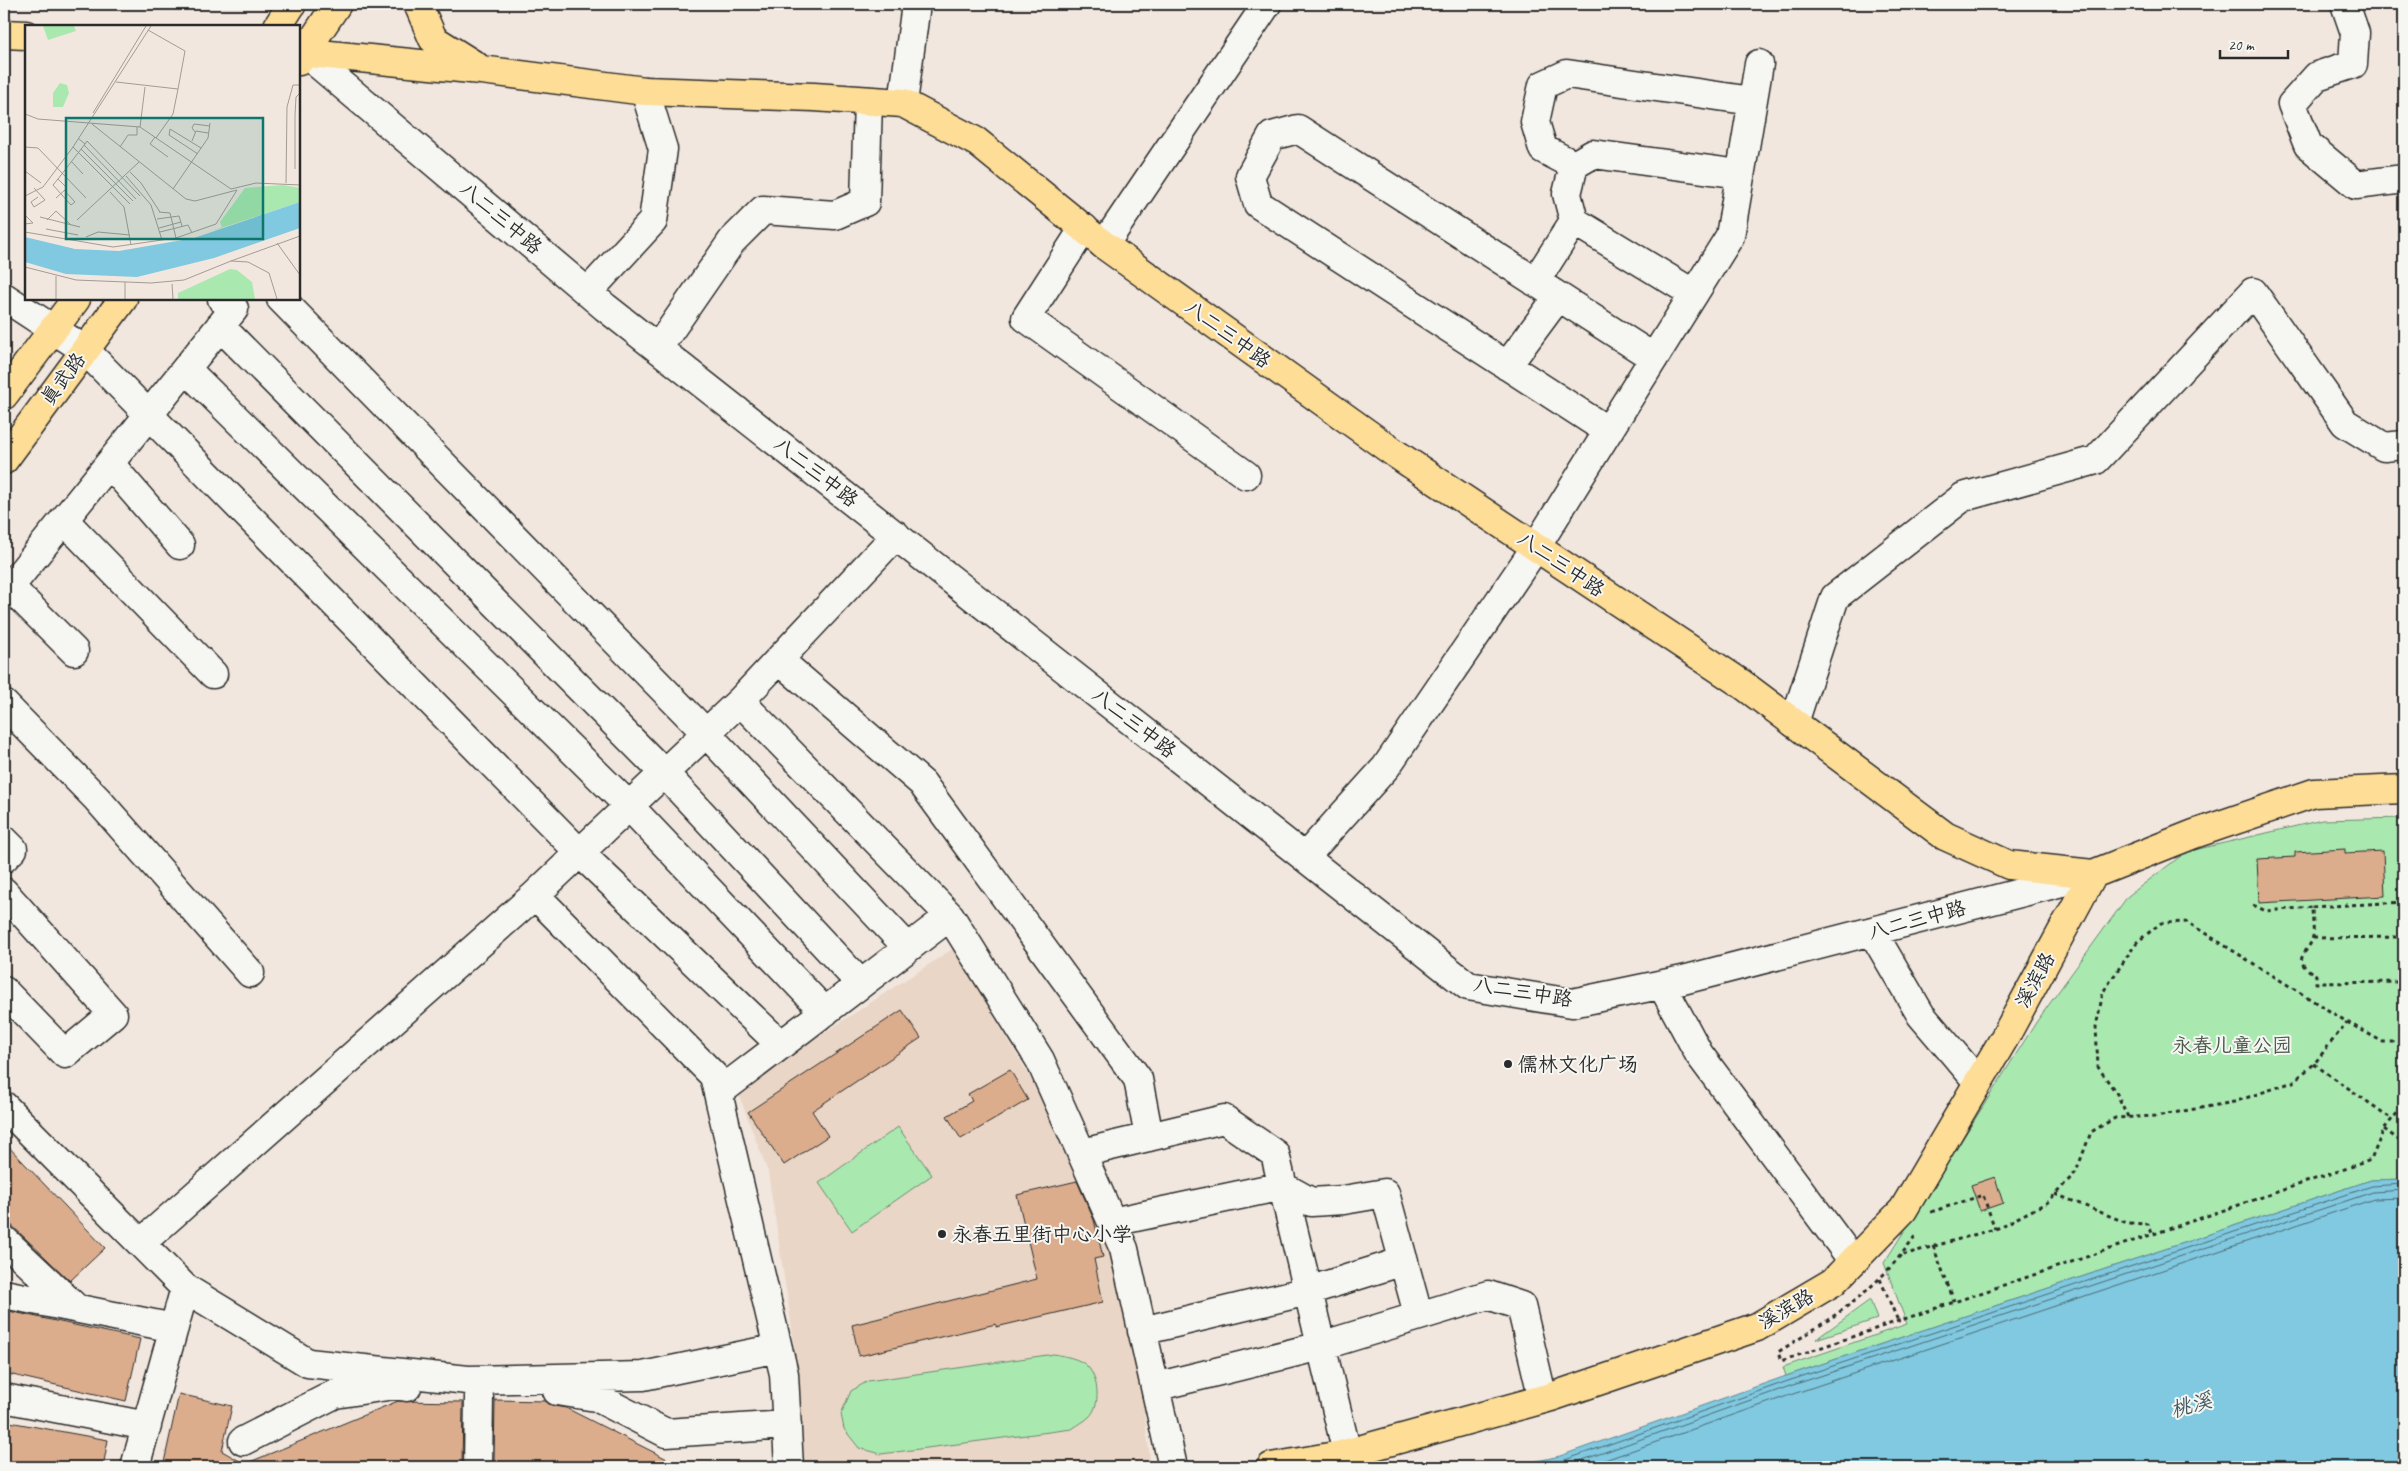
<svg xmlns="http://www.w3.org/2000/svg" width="2408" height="1471" viewBox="0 0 2408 1471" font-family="Caveat,'LXGW WenKai TC',sans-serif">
  <rect width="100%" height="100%" fill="#f1e7de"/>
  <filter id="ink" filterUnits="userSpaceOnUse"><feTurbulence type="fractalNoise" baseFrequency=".02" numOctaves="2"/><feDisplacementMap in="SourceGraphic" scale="10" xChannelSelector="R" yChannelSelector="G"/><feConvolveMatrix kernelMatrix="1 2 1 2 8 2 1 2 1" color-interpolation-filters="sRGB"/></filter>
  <g filter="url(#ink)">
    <!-- built -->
    <path fill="#ead6c6" d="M 954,948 L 1083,1167 L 1130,1297 L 1151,1467 L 804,1467 L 794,1342 L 768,1172 L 737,1090 Z"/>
    <!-- green -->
    <path fill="#a9e9b0" stroke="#6a8a6e" d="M 2404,818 L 2404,1179 L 2371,1180 L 1786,1376 L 1783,1367 L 1907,1324 L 1884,1263 L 2037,1021 L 2128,896 L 2186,852 L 2322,820 Z
      M 898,1127 L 932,1175 L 852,1231 L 819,1183 Z
      M 1870,1300 L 1877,1319 L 1816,1339 Z
      M 1054,1354 C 1064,1356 1079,1358 1087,1366 C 1099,1378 1101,1406 1089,1417 C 1084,1422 1077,1425 1072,1429 L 881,1454 L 859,1448 L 844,1429 L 841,1414 L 851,1391 L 868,1381 Z"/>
    <!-- water -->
    <path fill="#80c9e0" stroke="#5e8a98" d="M 2404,1179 L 2404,1467 L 1509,1467 L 1560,1456 L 1786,1376 L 2371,1180 Z"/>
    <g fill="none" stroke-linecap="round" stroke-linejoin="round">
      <!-- shore -->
      <path stroke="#4d6a73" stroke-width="1" d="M 1533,1467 L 1562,1461 L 1788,1381 L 2372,1186 L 2404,1184
        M 1563,1467 L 1790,1386 L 2373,1192 L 2404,1190
        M 1585,1467 L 1793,1394 L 2374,1199 L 2404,1198"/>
    </g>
    <!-- building -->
    <path fill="#dbad8d" stroke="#2b2b2b" d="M 2345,849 L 2345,853 L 2383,851 L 2385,896 L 2259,903 L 2257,859 L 2295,857 L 2295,852 Z
      M 902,1010 L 921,1038 L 812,1111 L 828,1136 L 784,1165 L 748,1112 Z
      M 1010,1070 L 1028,1100 L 961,1139 L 947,1116 L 972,1101 L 968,1094 Z
      M 4,1142 L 105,1248 L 70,1281 L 4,1218 Z
      M 1995,1177 L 2003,1203 L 1980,1211 L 1971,1185 Z
      M 1077,1181 L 1094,1220 L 1103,1257 L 1094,1259 L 1103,1302 L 996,1327 L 996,1324 L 859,1356 L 852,1325 L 1037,1279 L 1017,1195 Z
      M 4,1310 L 140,1339 L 126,1401 L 4,1373 Z
      M 179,1394 L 232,1406 L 222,1451 L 245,1464 L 398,1401 L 463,1402 L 462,1466 L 163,1467 Z
      M 495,1400 L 546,1401 L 554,1406 L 566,1408 L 683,1467 L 567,1467 L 558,1464 L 494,1463 Z
      M 4,1421 L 108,1440 L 103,1467 L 4,1467 Z"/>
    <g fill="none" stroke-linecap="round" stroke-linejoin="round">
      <defs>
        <path id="minor" d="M 2345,4 L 2355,33 L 2353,64 L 2317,76 L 2292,104 L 2308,145 L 2356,185 L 2404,179
          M 305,53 L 605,307 L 1468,986 L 1572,1003 L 1683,980 L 2093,874
          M 903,103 L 916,4
          M 1574,165 L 1543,149 L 1535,122 L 1543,85 L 1567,74 L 1752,101
          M 1574,221 L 1694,294
          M 1084,228 L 1026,318 L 1246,475
          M 1104,245 L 1267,4
          M 1535,282 L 1574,221 L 1567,194 L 1574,165 L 1593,154 L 1740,174
          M 588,292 L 653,221 L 663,149 L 645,91
          M 4,297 L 85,350 L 580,853 L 781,1045
          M 281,299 L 706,733 L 908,948
          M 220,326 L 664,773 L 861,984
          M 658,348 L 732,241 L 763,210 L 835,215 L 865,202 L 868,101
          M 1507,366 L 1558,297
          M 186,369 L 629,806 L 825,1012
          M 1608,431 L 1258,204 L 1250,176 L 1272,136 L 1298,129 L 1654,358
          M 110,464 L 180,545
          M 64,520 L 213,674
          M 10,587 L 74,651
          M 4,594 L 234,309 L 222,299
          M 779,660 L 922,783 L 1138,1079 L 1149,1137
          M 740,701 L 950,916 L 1040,1060 L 1124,1249 L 1173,1467
          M 4,704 L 97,799 L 250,973
          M 1794,723 L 1835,597 L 1963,497 L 2096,460 L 2253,292 L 2345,423 L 2384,447 L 2404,445
          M 4,840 L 13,849 L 4,858
          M 1305,857 L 1386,767 L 1536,547 L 1730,236 L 1759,64
          M 4,892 L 113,1014 L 65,1054 L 4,991
          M 535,895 L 714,1076 L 784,1374 L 789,1467
          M 1872,931 L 1921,1015 L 1978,1082
          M 1662,985 L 1699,1054 L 1853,1261
          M 718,1093 L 950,916
          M 4,1106 L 185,1288 L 308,1363 L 468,1380 L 643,1376 L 778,1348
          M 1082,1153 L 1224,1119 L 1275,1154 L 1347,1453
          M 1112,1222 L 1282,1186 L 1311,1202 L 1344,1200 L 1385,1193 L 1418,1314
          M 4,1240 L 75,1307
          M 141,1243 L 535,895 L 740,701 L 896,535
          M 4,1294 L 174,1328
          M 1142,1331 L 1308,1291 L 1404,1261
          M 1155,1387 L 1321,1346 L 1488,1295 L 1521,1306 L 1543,1399
          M 557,1391 L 596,1397 L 666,1433 L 787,1425
          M 4,1398 L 147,1426
          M 243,1441 L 335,1394 L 394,1385 L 407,1387
          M 135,1467 L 185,1288
          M 478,1467 L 479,1397"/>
        <path id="major" d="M 418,4 L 433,39 L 476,66
          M 278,26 L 292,4
          M 4,34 L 26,35
          M 299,52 L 481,70 L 645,91 L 814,97 L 903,103 L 977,142 L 1104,245 L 1396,454 L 1742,684 L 1945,836 L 2009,865 L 2093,874 L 2194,834 L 2314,793 L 2404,789
          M 299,61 L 337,4
          M 4,395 L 76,299
          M 4,460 L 123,299
          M 1271,1467 L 1341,1455 L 1551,1397 L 1757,1327 L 1833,1282 L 1903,1210 L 2005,1037 L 2093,874"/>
      </defs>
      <!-- minor casing -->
      <use href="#minor" stroke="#2b2b2b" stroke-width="31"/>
      <!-- major casing -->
      <use href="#major" stroke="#2b2b2b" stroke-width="31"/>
      <!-- path -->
      <path stroke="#2b2b2b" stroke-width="3" stroke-dasharray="4 4" stroke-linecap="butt" d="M 2404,902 L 2312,907 C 2312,916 2314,927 2313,936 C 2310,954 2287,958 2316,975 L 2316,983 L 2404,982
        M 2253,905 L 2266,911 L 2312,907
        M 2313,938 L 2404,937
        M 2314,1064 L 2392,1119
        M 2128,1117 L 2117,1094 L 2098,1067 L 2096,1027 L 2103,992 L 2137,942 L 2161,923 L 2187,922 L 2347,1022 L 2383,1042 L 2404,1042
        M 2384,1129 L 2404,1144
        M 2055,1194 L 2127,1223 L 2148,1224 L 2152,1233
        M 1931,1212 L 1983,1195 L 1995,1229
        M 1915,1236 C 1877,1291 1834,1317 1778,1352 L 1781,1361 L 2371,1160 L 2384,1129 L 2404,1105
        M 1933,1246 L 1954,1301
        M 1903,1255 L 1998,1228 L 2048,1202 L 2076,1172 L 2091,1132 L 2115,1118 L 2156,1116 L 2234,1102 L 2293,1082 L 2314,1064 L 2347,1022
        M 1880,1279 L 1898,1321"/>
      <!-- minor -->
      <use href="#minor" stroke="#f6f6f2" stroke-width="28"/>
      <!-- major -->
      <use href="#major" stroke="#fedd96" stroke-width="28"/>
    </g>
  </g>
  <!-- markers -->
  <g fill="#2b2b2b" stroke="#f6f6f2" stroke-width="2">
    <circle cx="1508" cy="1064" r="5"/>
    <circle cx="942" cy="1234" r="5"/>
  </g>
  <g text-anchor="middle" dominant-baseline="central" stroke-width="4" stroke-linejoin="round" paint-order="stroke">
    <!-- street labels -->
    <g font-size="20" fill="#2b2b2b" stroke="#f6f6f2">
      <text transform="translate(501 218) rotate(40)">八二三中路</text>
      <text transform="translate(1228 334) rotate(36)">八二三中路</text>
      <text transform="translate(63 379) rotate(-53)">真武路</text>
      <text transform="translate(816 472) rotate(38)">八二三中路</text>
      <text transform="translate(1561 564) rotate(34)">八二三中路</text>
      <text transform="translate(1134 723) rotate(38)">八二三中路</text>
      <text transform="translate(1917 920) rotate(-15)">八二三中路</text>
      <text transform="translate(2035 980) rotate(-61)">溪滨路</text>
      <text transform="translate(1523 992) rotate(9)">八二三中路</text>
      <text transform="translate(1786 1309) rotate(-30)">溪滨路</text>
    </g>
    <!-- park labels -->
    <g font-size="20" fill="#4a5a4c" stroke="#f6f6f2">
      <text x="2232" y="1045">永春儿童公园</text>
    </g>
    <!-- poi labels -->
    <g font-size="20" fill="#2b2b2b" stroke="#f6f6f2" text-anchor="start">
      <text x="1518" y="1064">儒林文化广场</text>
      <text x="952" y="1234">永春五里街中心小学</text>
    </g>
    <!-- water labels -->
    <g font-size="21" font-style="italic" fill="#445a61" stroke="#f6f6f2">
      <text transform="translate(2191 1405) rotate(-16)">桃溪</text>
    </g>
  </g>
  <!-- overview -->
  <g transform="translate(25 25)">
    <rect width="275" height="275" fill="#f1e7de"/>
    <path d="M 18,1 L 49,1 L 51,6 L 23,15 ZM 35,58 L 42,60 L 44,68 L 38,82 L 28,82 L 28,68 ZM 258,160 L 275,163 L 275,177 L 187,206 L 197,202 L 195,197 L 220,163 ZM 205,244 L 212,245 L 227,257 L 230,274 L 153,274 L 153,268 Z" fill="#a9e9b0"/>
    <path d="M 275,177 L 275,203 L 189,233 L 112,252 L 41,249 L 0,237 L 0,212 L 50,224 L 94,226 L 169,213 Z" fill="#80c9e0"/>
    <path fill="none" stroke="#a29c96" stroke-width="1" d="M 91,57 L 153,64 L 160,26 L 123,5M 68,88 L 121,1M 0,89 L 13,94 L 115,102 L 206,164 L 231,158 L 275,160M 67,99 L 161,174 L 170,176 L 212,165M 115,102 L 120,62M 170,107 L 167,103 L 169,99 L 185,101M 130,112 L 125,119 L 143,132M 131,113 L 148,89 L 153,64M 167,116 L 171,106 L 183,108M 60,119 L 62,116 L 115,171M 59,120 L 111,174M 0,122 L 13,123 L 61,173M 48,122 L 105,179M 95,122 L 103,110 L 112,110 L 112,102M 56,124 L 108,176M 173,129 L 144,110 L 145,104 L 176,123M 46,136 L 58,149M 270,144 L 270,90 L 271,72 L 275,68M 0,146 L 16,158M 105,147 L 116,158 L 135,187M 101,151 L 126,180 L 137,215M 33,154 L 28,160 L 46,180 L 50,177 L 39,165M 261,158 L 262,82 L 268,60 L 275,60M 9,163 L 20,175 L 9,182 L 6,177 L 13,172M 148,164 L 183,113 L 185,98M 85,167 L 99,182 L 106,220M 0,171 L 18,162 L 48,122 L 126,1M 31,173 L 42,163 L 33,154 L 60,119 L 54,114M 134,187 L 145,188 L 151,213M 0,190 L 8,198 L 0,199M 15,192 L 55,202M 132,194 L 154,191 L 157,201M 22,195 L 31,186 L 46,200M 52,195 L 114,137M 134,203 L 156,197M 21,204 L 53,210M 0,207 L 88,222 L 151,213 L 191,199 L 212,165M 135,207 L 163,200 L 167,208M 61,212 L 73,207 L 105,210M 252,218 L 275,250M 206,236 L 275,211M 0,242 L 51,255 L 126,258 L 159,255 L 206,236 L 223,237 L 244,248 L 252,274M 31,251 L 31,274M 147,259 L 148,274M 100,274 L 100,257"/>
    <path fill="#0f766e" fill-opacity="0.15" stroke="#0f766e" stroke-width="2.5" d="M 41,93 L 238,93 L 238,214 L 41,214 Z"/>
    <rect width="275" height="275" fill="none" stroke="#2b2b2b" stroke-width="2.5"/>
  </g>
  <!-- margin -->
  <rect width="2408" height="1471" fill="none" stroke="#f6f6f2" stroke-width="20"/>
  <rect x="10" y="10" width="2388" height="1451" fill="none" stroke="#2b2b2b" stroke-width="2" filter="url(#ink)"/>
  <!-- scale -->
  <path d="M2220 50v8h68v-8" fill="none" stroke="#2b2b2b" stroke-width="2.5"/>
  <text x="2228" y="50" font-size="15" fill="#2b2b2b" stroke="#f6f6f2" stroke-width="4" paint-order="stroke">20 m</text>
</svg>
